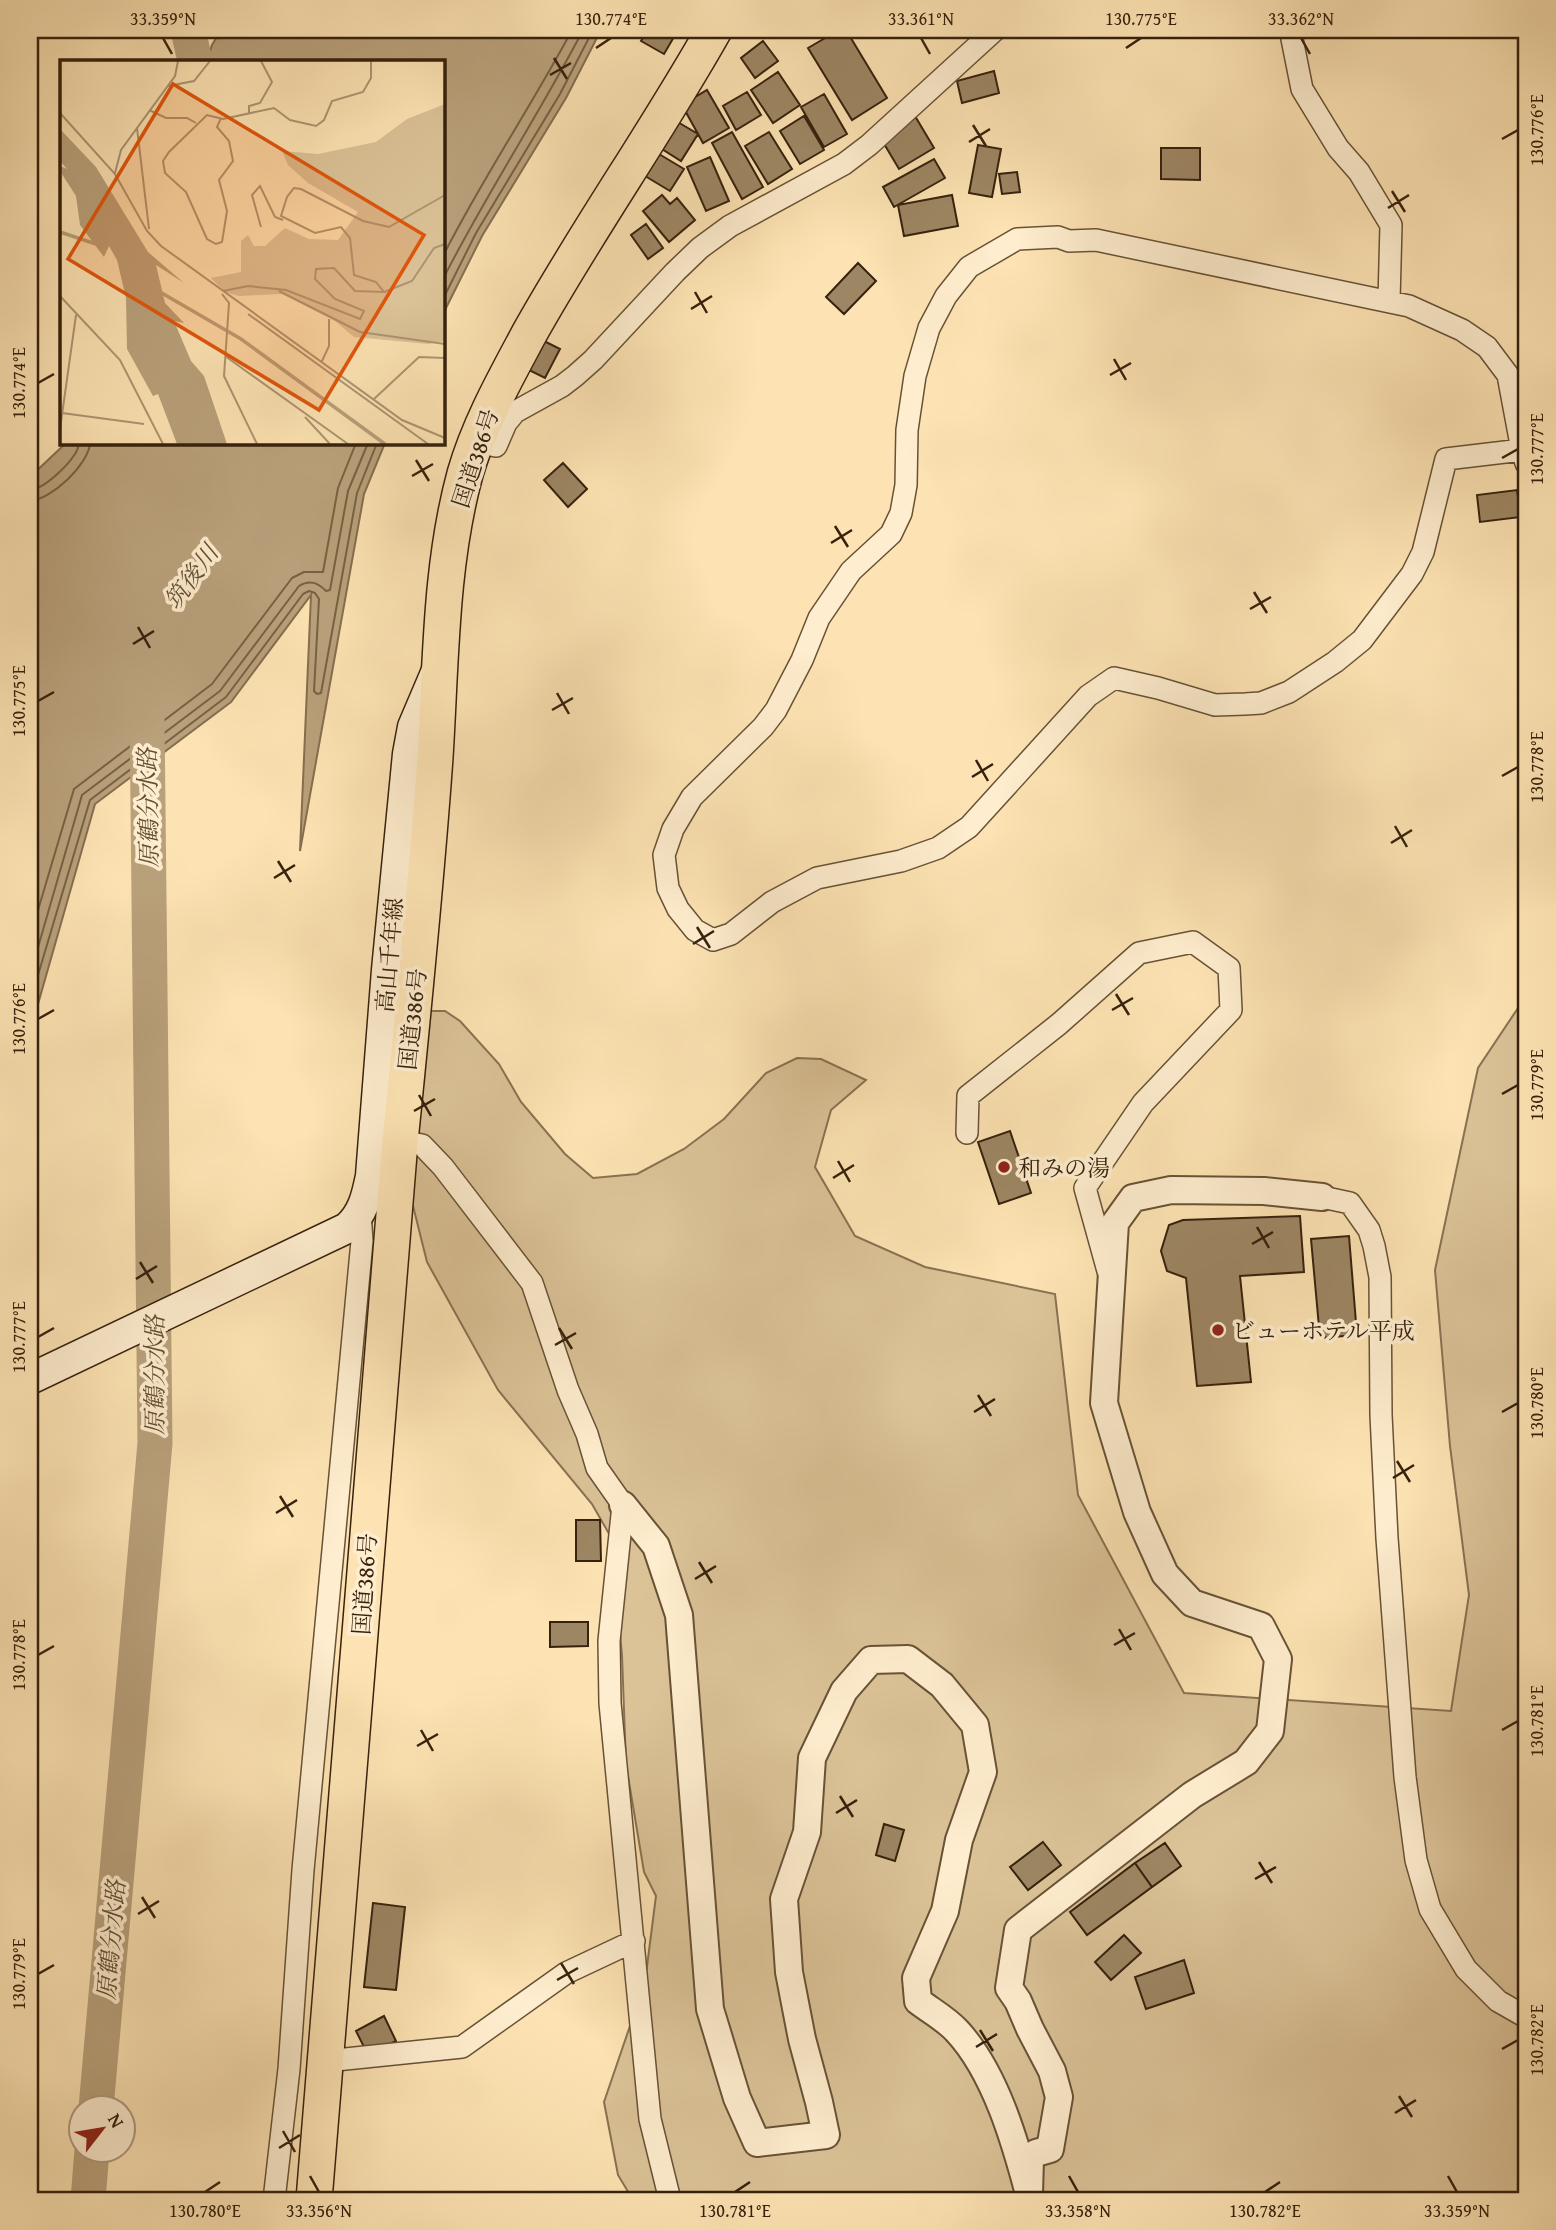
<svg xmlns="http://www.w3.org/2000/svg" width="1556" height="2230" viewBox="0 0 1556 2230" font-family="'Gentium Book Plus','Noto Serif JP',serif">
  <rect width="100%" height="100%" fill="#fde3b3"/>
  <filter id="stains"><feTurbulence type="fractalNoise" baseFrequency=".00286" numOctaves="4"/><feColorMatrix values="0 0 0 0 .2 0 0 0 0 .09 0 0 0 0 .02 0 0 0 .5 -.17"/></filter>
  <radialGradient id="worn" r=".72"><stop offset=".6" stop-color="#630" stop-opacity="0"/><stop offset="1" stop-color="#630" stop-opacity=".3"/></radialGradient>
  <!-- green -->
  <path fill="#dbc297" stroke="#887252" stroke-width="2" d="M 1526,996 L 1526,2200 L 633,2200 L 618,2175 L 604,2102 L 645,1982 L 656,1896 L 644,1872 L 626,1764 L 622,1656 L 612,1539 L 592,1504 L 498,1390 L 427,1262 L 401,1158 L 420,1011 L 445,1011 L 460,1021 L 499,1064 L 521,1102 L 565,1154 L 593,1178 L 637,1174 L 684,1149 L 724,1119 L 766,1073 L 797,1058 L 821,1059 L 866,1080 L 831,1110 L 815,1167 L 855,1236 L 925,1267 L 1055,1294 L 1078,1495 L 1184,1693 L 1451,1711 L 1469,1595 L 1450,1446 L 1435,1270 L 1478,1068 Z"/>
  <!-- water -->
  <path fill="#b9a17b" stroke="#856e4f" stroke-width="2" d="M 221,30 L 601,30 L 566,98 L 482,236 L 443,314 L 443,61 L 207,61 L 212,45 Z
    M 66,443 L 385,443 L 364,494 L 300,851 L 311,595 L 231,702 L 95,804 L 36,1011 L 30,1008 L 30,477 Z"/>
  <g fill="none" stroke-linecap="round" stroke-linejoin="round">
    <!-- shore -->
    <path stroke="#786144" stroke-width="2" d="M 443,256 C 482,179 531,107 572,30
      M 443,279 C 486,194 539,115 583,30
      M 443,299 L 476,233 L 560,94 L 593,30
      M 30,490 C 45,489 78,458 79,443
      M 30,501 C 51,500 89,464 90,443
      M 30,937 L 74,789 L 212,684 L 292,578 L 304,572 L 323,572 L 338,488 L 356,443
      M 30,975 L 82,795 L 220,691 L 299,586 C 310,579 318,583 326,591 L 330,590 L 348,491 L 368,443
      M 30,1002 L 90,800 L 226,697 L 303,594 L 309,591 L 315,593 L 319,599 L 314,691 L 317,694 L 321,693 L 357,493 L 377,443"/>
    <!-- river -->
    <path stroke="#b9a17b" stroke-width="35" d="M 188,30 L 195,61
      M 96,2108 L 155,1443 L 147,717
      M 88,2200 L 92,2150"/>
  </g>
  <!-- building -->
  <path fill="#9d8663" stroke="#36210d" stroke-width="2" d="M 648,30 L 678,30 L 664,54 L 641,41 Z
    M 839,30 L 846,30 L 887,98 L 852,120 L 808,48 Z
    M 763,41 L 778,61 L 755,78 L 741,58 Z
    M 994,71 L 999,93 L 962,103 L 957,81 Z
    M 778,72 L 800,105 L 773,123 L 751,90 Z
    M 707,90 L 729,128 L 703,143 L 682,105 Z
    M 747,92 L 761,115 L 736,130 L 723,106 Z
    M 824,94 L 847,134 L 824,147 L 801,107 Z
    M 804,116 L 824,150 L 800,164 L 780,131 Z
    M 915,116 L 934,148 L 899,169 L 880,137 Z
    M 671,118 L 698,134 L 681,161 L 654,144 Z
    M 732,132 L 763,187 L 742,199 L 712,143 Z
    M 769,132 L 792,169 L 768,184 L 745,146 Z
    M 978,145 L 1001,149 L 992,197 L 969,193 Z
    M 1161,148 L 1200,148 L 1200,180 L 1161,179 Z
    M 654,151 L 684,169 L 670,191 L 640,173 Z
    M 710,157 L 729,201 L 706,211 L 687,167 Z
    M 934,159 L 945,178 L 894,207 L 883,187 Z
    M 1017,172 L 1020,192 L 1002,194 L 999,174 Z
    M 662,195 L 670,204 L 677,198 L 695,220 L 669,242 L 643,211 Z
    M 952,195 L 958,226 L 904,236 L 898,205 Z
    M 646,224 L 663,248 L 648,259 L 631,235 Z
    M 858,263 L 876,281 L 844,314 L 826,297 Z
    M 540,339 L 560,349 L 545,378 L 525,368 Z
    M 563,463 L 587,489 L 568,507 L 544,480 Z
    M 1517,490 L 1521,517 L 1480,522 L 1477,495 Z
    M 1010,1131 L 1031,1193 L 999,1204 L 978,1142 Z
    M 1300,1216 L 1304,1272 L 1240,1276 L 1251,1382 L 1197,1386 L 1186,1278 L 1167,1271 L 1161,1251 L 1169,1225 L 1183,1220 Z
    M 1349,1236 L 1357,1335 L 1320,1338 L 1311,1239 Z
    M 576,1520 L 600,1520 L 601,1561 L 576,1561 Z
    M 550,1622 L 588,1622 L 588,1646 L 550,1647 Z
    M 884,1824 L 904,1830 L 895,1861 L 876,1855 Z
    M 1043,1842 L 1061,1865 L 1028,1890 L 1010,1867 Z
    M 1165,1843 L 1181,1866 L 1152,1887 L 1135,1863 Z
    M 1135,1863 L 1152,1887 L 1087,1935 L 1070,1912 Z
    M 373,1903 L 405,1907 L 396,1990 L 364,1987 Z
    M 1124,1935 L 1141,1953 L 1111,1980 L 1095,1962 Z
    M 1184,1960 L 1194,1993 L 1146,2009 L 1135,1977 Z
    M 384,2016 L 396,2041 L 368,2055 L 356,2031 Z"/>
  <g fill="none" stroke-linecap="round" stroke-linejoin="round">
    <defs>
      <path id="minor" d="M 1292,30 L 1292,39 L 1302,89 L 1338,148 L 1359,172 L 1391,225 L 1389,301
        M 477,442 L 496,446 L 506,423 L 515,412 L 562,386 L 575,376 L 593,360 L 675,272 L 700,248 L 730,226 L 844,164 L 869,145 L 995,30
        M 1522,450 L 1446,459 L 1423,552 L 1412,574 L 1362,640 L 1335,662 L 1289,692 L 1261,703 L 1245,704 L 1215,705 L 1158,688 L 1114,678 L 1088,696 L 969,827 L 938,848 L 901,861 L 817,878 L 772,902 L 731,934 L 713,940 L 695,930 L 678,909 L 668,888 L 664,855 L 673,829 L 692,797 L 763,727 L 776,710 L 802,660 L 819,618 L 851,571 L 891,534 L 901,513 L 906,485 L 907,430 L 915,376 L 929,328 L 946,296 L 969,267 L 1017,239 L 1058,237 L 1069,241 L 1096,240 L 1409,306 L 1462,330 L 1487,347 L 1508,375 L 1522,450 L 1526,463
        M 967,1133 L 968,1096 L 1059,1024 L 1139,953 L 1193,942 L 1229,968 L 1231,1010 L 1143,1103 L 1085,1188 L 1108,1271
        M 400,1141 L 422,1145 L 443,1167 L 532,1283 L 568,1390 L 587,1434 L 597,1468 L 623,1505 L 609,1641 L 610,1703 L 650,2119 L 670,2200
        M 1322,1197 L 1350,1203 L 1369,1230 L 1374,1246 L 1380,1277 L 1381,1415 L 1387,1538 L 1405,1777 L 1416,1860 L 1430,1909 L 1466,1969 L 1498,2001 L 1526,2017
        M 326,2061 L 462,2047 L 566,1973 L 634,1941
        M 274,2200 L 289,2069 L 303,1870 L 362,1241 L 360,1213"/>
      <path id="tertiary" d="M 623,1505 L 656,1546 L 679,1615 L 710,2009 L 737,2098 L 757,2143 L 826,2135 L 819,2102 L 802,2039 L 789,1972 L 784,1899 L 807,1832 L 812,1758 L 844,1691 L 871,1660 L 908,1659 L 942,1685 L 975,1725 L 983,1772 L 959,1840 L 945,1911 L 916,1978 L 918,2001 C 931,2011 946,2019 957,2031 C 995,2072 1015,2141 1029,2194 L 1030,2159 L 1036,2153 L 1050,2149 L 1059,2097 L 1052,2071 L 1030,2029 L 1018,2001 L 1009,1988 L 1018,1930 L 1192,1795 L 1246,1762 L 1270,1731 L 1278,1659 L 1261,1626 L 1192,1603 L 1165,1574 L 1137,1512 L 1104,1403 L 1115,1223 L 1133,1198 L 1171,1190 L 1264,1191 L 1322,1197"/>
      <path id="secondary" d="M 30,1379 L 347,1228 C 363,1214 367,1196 371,1176 L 387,970 L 408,754 L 413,727 L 436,673"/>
      <path id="trunk" d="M 314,2200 L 400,1141 C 413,1013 426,885 435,757 C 441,663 440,566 465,474 C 479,425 505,379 529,334 C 587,230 656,133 714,30"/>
    </defs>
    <!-- minor casing -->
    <use href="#minor" stroke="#685236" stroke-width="24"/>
    <!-- tertiary casing -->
    <use href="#tertiary" stroke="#685236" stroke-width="30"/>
    <!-- secondary casing -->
    <use href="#secondary" stroke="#36210d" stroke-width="33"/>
    <!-- trunk casing -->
    <use href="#trunk" stroke="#36210d" stroke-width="38"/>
    <!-- minor -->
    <use href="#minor" stroke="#feedce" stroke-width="21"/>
    <!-- tertiary -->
    <use href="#tertiary" stroke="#feedce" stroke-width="26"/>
    <!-- secondary -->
    <use href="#secondary" stroke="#feedce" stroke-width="30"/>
    <!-- trunk -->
    <use href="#trunk" stroke="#fde3b3" stroke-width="35"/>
  </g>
  <!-- ticks -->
  <path fill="none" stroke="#36210d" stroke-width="2.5" d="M 163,38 L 172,54M 921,38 L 930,54M 1301,38 L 1310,54M 596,48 L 611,38M 1126,48 L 1141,38M 554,58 L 567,79M 550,75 L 571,63M 973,125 L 986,146M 1502,139 L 1518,130M 969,142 L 990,129M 1392,191 L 1405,212M 1388,208 L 1409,195M 695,292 L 707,313M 691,309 L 712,296M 1114,359 L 1126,380M 1110,375 L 1131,363M 38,383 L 54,374M 1502,458 L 1518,449M 416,460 L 429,481M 412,476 L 433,464M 835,526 L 848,547M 831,543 L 852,530M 1254,592 L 1267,613M 1250,609 L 1271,597M 138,627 L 150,648M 133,644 L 154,631M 557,693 L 569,714M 38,701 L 54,692M 552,710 L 573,698M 976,760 L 988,781M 1502,776 L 1518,767M 972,777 L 993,764M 1395,826 L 1407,847M 1391,843 L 1412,830M 278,861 L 291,882M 274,878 L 295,865M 697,927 L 710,948M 693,944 L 714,931M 1116,994 L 1129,1015M 1112,1010 L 1133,998M 38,1019 L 54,1010M 1502,1094 L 1518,1085M 419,1095 L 431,1116M 414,1111 L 435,1099M 838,1161 L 850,1182M 833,1178 L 854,1165M 1257,1227 L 1269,1248M 1252,1244 L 1273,1232M 140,1262 L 153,1283M 136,1279 L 157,1266M 559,1328 L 572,1349M 38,1337 L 54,1328M 555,1345 L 576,1333M 978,1395 L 991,1416M 974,1412 L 995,1399M 1502,1412 L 1518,1403M 1397,1461 L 1410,1482M 1393,1478 L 1414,1465M 280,1496 L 293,1517M 276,1513 L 297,1500M 699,1562 L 712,1583M 695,1579 L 716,1566M 1119,1629 L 1131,1650M 1114,1645 L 1135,1633M 38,1655 L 54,1646M 421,1730 L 433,1751M 1502,1730 L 1518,1721M 417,1746 L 438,1734M 840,1796 L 853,1817M 836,1813 L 857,1800M 1259,1862 L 1272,1883M 1255,1879 L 1276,1867M 142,1897 L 155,1918M 138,1914 L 159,1901M 561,1963 L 574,1984M 38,1974 L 54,1965M 557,1980 L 578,1968M 980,2030 L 993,2051M 976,2047 L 997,2034M 1502,2049 L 1518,2040M 1399,2096 L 1412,2117M 1395,2113 L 1416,2100M 283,2131 L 295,2152M 279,2148 L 300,2135M 310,2176 L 319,2192M 1069,2176 L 1078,2192M 1448,2176 L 1457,2192M 205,2192 L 220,2182M 735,2192 L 750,2182M 1265,2192 L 1280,2182"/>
  <!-- markers -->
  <g fill="#8f2418" stroke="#feedce" stroke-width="2.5">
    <circle cx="1004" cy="1167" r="7"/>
    <circle cx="1218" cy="1330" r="7"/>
  </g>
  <g text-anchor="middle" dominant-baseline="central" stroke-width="7" stroke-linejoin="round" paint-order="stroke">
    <!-- street labels -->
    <g font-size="23" fill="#36210d" stroke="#feedce">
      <text transform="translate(475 458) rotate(-72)">国道386号</text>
      <text transform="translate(389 955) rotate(-85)">高山千年線</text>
      <text transform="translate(412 1019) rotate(-84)">国道386号</text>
      <text transform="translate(364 1584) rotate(-86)">国道386号</text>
    </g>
    <!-- poi labels -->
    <g font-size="23" fill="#36210d" stroke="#feedce" text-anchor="start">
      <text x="1018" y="1167">和みの湯</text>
      <text x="1232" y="1330">ビューホテル平成</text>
    </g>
    <!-- water labels -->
    <g font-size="24" font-style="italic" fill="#644e34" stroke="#feedce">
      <text transform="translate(191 577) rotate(-54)">筑後川</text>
      <text transform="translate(148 808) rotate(-91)">原鶴分水路</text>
      <text transform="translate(154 1375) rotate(-90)">原鶴分水路</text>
      <text transform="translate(111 1940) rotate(-85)">原鶴分水路</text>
    </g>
  </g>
  <!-- overview -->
  <g transform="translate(60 60)">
    <rect width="385" height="385" fill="#fde3b3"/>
    <path d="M 385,44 L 385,281 L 368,284 L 294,277 L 275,261 L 222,234 L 179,236 L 165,232 L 151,218 L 181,212 L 181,181 L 188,175 L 194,186 L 205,186 L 225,168 L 249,179 L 278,180 L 298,152 L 248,123 L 228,105 L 222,91 L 258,94 L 316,82 L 347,59 Z" fill="#dbc297"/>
    <path d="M 0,69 L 36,107 L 88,192 L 124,223 L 96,205 L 105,243 L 124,263 L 114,261 L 131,301 L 144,316 L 167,384 L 117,384 L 98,334 L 93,336 L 67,289 L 66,238 L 57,200 L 49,186 L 44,197 L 20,165 L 16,136 L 0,111 L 0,106 L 7,109 L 0,101 Z" fill="#b9a17b"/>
    <path fill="none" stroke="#b9a17b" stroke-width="3.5" d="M 0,172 L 36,184M 100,232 L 181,279 L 325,384"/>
    <path fill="none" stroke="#ad9571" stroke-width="2" d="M 108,26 L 134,21 L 150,1M 89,50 L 106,58 L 127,58 L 136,63M 0,53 L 55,114 L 87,171 L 101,186 L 342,360 L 385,378M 189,54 L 189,46 L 200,43 L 212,22 L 201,1M 161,58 L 157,67 L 169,81 L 173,101 L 159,120 L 167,151 L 162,182 L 156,184 L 147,179 L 126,132 L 105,113 L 103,101 L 109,92 L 147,55 L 163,59 L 214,48 L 230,60 L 256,66 L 264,60 L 272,41 L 303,32 L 311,18 L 311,1M 77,68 L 89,169M 55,113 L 61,90 L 115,16 L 118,1M 201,167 L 192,135 L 200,126 L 215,157 L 223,160M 163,231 L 188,226 L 226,230 L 300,259 L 304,251 L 275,239 L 255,219 L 256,209 L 274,208 L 295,231 L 324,232 L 316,222 L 294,215 L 290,178 L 281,167 L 255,173 L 221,156 L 227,137 L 234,128 L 241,129 L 303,161 L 329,167 L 385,135M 219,231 L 300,272 L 385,284M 324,232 L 352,221 L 374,188 L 385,184M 162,234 L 169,243 L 164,316 L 197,384M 0,236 L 60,300 L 103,384M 188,254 L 368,384M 165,296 L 288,384M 262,301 L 269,286 L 269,259M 314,339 L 359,297 L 385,298M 2,353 L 84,364M 245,357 L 270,384M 0,369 L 16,255"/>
    <path fill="#df560c" fill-opacity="0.15" stroke="#df560c" stroke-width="3.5" d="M 113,24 L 364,175 L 259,350 L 8,199 Z"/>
    <rect width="385" height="385" fill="none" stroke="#36210d" stroke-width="3.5"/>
  </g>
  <!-- margin -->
  <rect width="1556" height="2230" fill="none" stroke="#fde3b3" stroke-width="77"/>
  <!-- north arrow -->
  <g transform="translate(102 2129) rotate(59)"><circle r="33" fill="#feedce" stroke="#ae9b81" stroke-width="2"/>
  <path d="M0-5L12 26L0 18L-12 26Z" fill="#8f2418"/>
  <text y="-10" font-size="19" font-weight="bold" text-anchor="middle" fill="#36210d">N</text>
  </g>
  <rect x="38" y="38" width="1480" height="2154" fill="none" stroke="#36210d" stroke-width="2.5"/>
  <g font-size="18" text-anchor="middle" fill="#36210d">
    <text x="163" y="25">33.359°N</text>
    <text x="611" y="25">130.774°E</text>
    <text x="921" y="25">33.361°N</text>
    <text x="1141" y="25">130.775°E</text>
    <text x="1301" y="25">33.362°N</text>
    <text transform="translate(1537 130) rotate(-90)" y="6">130.776°E</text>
    <text transform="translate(19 383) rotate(-90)" y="6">130.774°E</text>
    <text transform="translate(1537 449) rotate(-90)" y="6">130.777°E</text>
    <text transform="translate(19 701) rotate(-90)" y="6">130.775°E</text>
    <text transform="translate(1537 767) rotate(-90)" y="6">130.778°E</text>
    <text transform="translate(19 1019) rotate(-90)" y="6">130.776°E</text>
    <text transform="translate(1537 1085) rotate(-90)" y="6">130.779°E</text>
    <text transform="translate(19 1337) rotate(-90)" y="6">130.777°E</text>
    <text transform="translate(1537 1403) rotate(-90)" y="6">130.780°E</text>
    <text transform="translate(19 1655) rotate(-90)" y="6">130.778°E</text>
    <text transform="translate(1537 1721) rotate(-90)" y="6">130.781°E</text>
    <text transform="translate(19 1974) rotate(-90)" y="6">130.779°E</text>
    <text transform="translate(1537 2040) rotate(-90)" y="6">130.782°E</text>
    <text x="205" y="2217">130.780°E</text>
    <text x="319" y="2217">33.356°N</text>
    <text x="735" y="2217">130.781°E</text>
    <text x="1078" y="2217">33.358°N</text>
    <text x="1265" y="2217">130.782°E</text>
    <text x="1457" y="2217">33.359°N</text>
  </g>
  <rect width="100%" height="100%" filter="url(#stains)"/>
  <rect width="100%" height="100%" fill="url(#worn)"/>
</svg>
